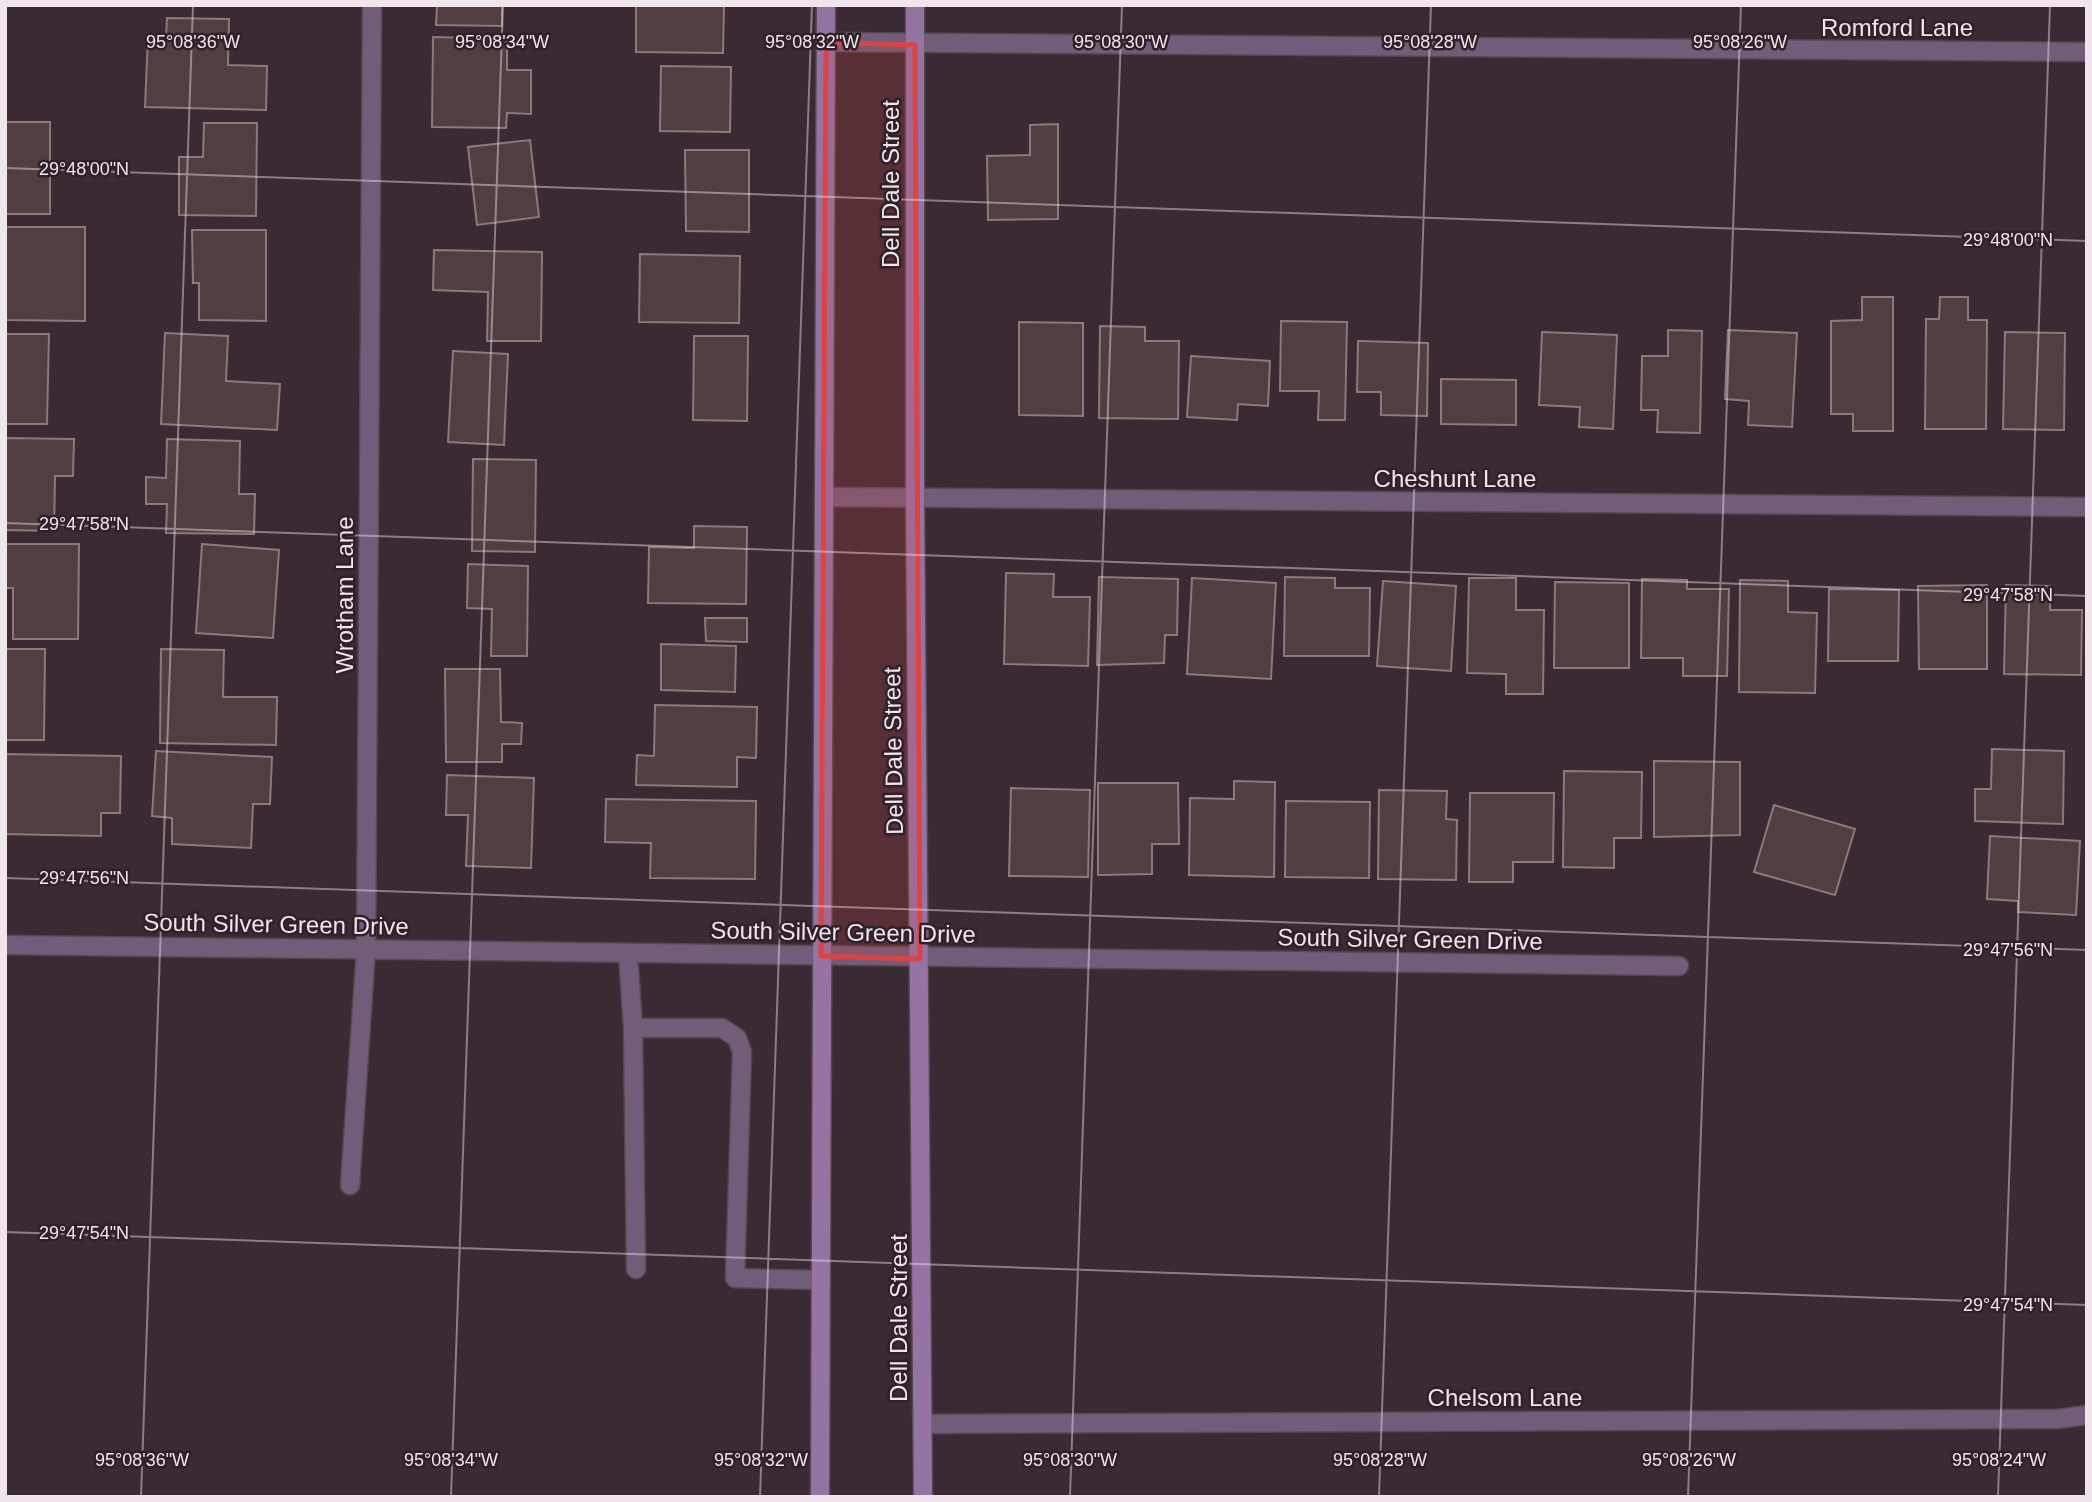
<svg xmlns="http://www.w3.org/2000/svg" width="2092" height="1502" viewBox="0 0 2092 1502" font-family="Arial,sans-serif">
  <rect width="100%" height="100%" fill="#392a33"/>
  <!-- building -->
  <path fill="#513e41" stroke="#8e787b" stroke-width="2" d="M 437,5 L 502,5 L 502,26 L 436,25 Z
    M 636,5 L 724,5 L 723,53 L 636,52 Z
    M 167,18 L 229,19 L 228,65 L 267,66 L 266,110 L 145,107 L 148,36 L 166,37 Z
    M 433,37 L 507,39 L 507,70 L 531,70 L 531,114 L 507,113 L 506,128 L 432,127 Z
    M 661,66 L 731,67 L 730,132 L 660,131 Z
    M 5,122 L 50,122 L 50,214 L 5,214 Z
    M 204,123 L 257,123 L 256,216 L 179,215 L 179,157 L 203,157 Z
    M 1058,124 L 1058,219 L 988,220 L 987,156 L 1030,155 L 1030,125 Z
    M 530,140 L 539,217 L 477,225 L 468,147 Z
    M 685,150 L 749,150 L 749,232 L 686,231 Z
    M 5,227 L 85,227 L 85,321 L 5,320 Z
    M 192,230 L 266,230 L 266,321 L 199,320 L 199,283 L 193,283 Z
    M 434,250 L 542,252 L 541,341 L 487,341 L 488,292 L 433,290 Z
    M 640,254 L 740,256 L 739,323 L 639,322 Z
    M 1862,297 L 1893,297 L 1893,431 L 1853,431 L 1853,414 L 1831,414 L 1831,321 L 1862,320 Z
    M 1940,297 L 1968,297 L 1968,320 L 1987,320 L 1986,429 L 1925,429 L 1926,319 L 1939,319 Z
    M 1281,321 L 1347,322 L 1345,420 L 1318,420 L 1319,391 L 1280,391 Z
    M 1019,322 L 1083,323 L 1083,416 L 1019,415 Z
    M 1100,326 L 1145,327 L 1145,341 L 1179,341 L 1178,419 L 1099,418 Z
    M 1668,330 L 1702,331 L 1700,433 L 1657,432 L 1658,410 L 1641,410 L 1642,356 L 1668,356 Z
    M 1728,330 L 1797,333 L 1792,427 L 1748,425 L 1749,401 L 1725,399 Z
    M 1542,332 L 1617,335 L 1613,429 L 1579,427 L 1580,407 L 1539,405 Z
    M 2005,332 L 2065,333 L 2064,430 L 2003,429 Z
    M 165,333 L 228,336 L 226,381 L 280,384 L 277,430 L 161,424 Z
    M 5,334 L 49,334 L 47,424 L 5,424 Z
    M 694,336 L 748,336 L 747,421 L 693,420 Z
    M 1358,341 L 1428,343 L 1427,416 L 1381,415 L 1381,392 L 1357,392 Z
    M 453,351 L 508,354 L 504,445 L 448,442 Z
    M 1191,356 L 1270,361 L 1268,406 L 1238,404 L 1237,420 L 1187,417 Z
    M 1441,379 L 1516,380 L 1516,425 L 1441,424 Z
    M 5,438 L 74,439 L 73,476 L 55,476 L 54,531 L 5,530 Z
    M 167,439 L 240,441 L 239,494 L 255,494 L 254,534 L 166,533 L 167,504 L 146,504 L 146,477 L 166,478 Z
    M 473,459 L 536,460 L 535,552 L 472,551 Z
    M 694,526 L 747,527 L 746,604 L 648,603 L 649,547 L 694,548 Z
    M 5,544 L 79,544 L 78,639 L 13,639 L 13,588 L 5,588 Z
    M 202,544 L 279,550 L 273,638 L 196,633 Z
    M 468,564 L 528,566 L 527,656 L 491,656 L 492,609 L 467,608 Z
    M 1006,573 L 1054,574 L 1053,597 L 1090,597 L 1088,666 L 1004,664 Z
    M 1099,577 L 1178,579 L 1177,635 L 1165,635 L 1164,663 L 1097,665 Z
    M 1285,577 L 1335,578 L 1335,588 L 1370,588 L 1369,656 L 1284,656 Z
    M 1192,578 L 1276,583 L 1271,679 L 1187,674 Z
    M 1469,578 L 1516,578 L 1516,610 L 1544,610 L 1543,694 L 1506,694 L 1506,674 L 1467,673 Z
    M 1642,579 L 1687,580 L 1687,589 L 1729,589 L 1727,676 L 1683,676 L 1683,658 L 1641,658 Z
    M 1740,580 L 1788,581 L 1788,612 L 1817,613 L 1815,693 L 1739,692 Z
    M 1383,581 L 1456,586 L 1451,671 L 1377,666 Z
    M 1555,582 L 1629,583 L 1629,668 L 1554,668 Z
    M 1987,585 L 1987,669 L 1919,669 L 1918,586 Z
    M 2006,585 L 2050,586 L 2050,610 L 2082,610 L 2081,675 L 2004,674 Z
    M 1829,589 L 1899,590 L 1898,661 L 1828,661 Z
    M 705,618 L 747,618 L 747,642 L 706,641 Z
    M 661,644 L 736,646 L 735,692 L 661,690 Z
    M 5,649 L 45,649 L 44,740 L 5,740 Z
    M 161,649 L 224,650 L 223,697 L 277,697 L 276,745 L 160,743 Z
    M 445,669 L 500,669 L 501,722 L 522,723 L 521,744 L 502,744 L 502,762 L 446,762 Z
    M 655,705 L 757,707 L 756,758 L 737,757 L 737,787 L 636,785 L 637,755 L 654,756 Z
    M 1992,749 L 2064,751 L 2063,824 L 1975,821 L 1975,789 L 1991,789 Z
    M 156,751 L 272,757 L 270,804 L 253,804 L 251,848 L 172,844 L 172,818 L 152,816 Z
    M 5,754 L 121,756 L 120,813 L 101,813 L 101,836 L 5,834 Z
    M 1654,761 L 1740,762 L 1740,835 L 1654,837 Z
    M 1564,771 L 1642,772 L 1641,838 L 1614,838 L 1614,868 L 1563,867 Z
    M 447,775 L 534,778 L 531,868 L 466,866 L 468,815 L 446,815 Z
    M 1234,781 L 1275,782 L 1274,877 L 1189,875 L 1190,798 L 1234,799 Z
    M 1098,783 L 1178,783 L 1179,844 L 1152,844 L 1152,874 L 1098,875 Z
    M 1011,788 L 1090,790 L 1088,877 L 1009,876 Z
    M 1379,790 L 1447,791 L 1446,819 L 1457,820 L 1456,880 L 1378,879 Z
    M 1470,793 L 1554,793 L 1553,862 L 1513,862 L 1513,882 L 1469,882 Z
    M 606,799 L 756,801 L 755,879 L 650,878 L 651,843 L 605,842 Z
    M 1286,801 L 1370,802 L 1369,878 L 1285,877 Z
    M 1774,805 L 1855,829 L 1835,895 L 1754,872 Z
    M 1990,836 L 2080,841 L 2076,915 L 2018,912 L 2018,901 L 1987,899 Z"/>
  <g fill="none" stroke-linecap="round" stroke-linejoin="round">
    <defs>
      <path id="lane" d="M 628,954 L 633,1028 L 722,1028 L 737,1038 L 742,1052 L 735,1278 L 821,1280
        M 633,1028 L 636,1269"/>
      <path id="street" d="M 826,42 L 2087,52
        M 824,497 L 2087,507
        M 5,945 L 1679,966
        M 350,1185 L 366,950 L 372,5
        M 923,1424 L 2058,1419 L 2087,1415"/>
      <path id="secondary" d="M 915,5 L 915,500 L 923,1497
        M 820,1497 L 826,5"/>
    </defs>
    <!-- lane casing -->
    <use href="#lane" stroke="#564850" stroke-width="21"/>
    <!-- street casing -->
    <use href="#street" stroke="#564850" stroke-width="21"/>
    <!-- secondary casing -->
    <use href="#secondary" stroke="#564850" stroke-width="21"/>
    <!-- lane -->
    <use href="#lane" stroke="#715c7a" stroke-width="18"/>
    <!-- street -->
    <use href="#street" stroke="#715c7a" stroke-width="18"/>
    <!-- secondary -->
    <use href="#secondary" stroke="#9574a4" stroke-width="18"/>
  </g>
  <!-- marked area -->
  <path fill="#da4445" fill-opacity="0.2" stroke="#da4445" stroke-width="5" stroke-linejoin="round" d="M 826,42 L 915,45 L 920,959 L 821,956 Z"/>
  <!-- ticks -->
  <path fill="none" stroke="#efe5eb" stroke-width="2" stroke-opacity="0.45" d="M 5,168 L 2087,241M 5,523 L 2087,596M 5,878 L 2087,950M 5,1232 L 2087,1305M 141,1497 L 193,5M 451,1497 L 503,5M 760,1497 L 812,5M 1070,1497 L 1122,5M 1379,1497 L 1431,5M 1688,1497 L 1741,5M 1998,1497 L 2050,5"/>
  <g text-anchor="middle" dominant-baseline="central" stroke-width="5" stroke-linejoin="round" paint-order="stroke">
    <!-- street labels -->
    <g font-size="24" fill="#efe5eb" stroke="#2f2029">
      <text x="1897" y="27">Romford Lane</text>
      <text transform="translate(890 184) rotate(-90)">Dell Dale Street</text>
      <text x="1455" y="478">Cheshunt Lane</text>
      <text transform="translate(344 595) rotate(-90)">Wrotham Lane</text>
      <text transform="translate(893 751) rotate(-91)">Dell Dale Street</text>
      <text transform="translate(276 924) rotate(1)">South Silver Green Drive</text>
      <text transform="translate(843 932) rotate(1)">South Silver Green Drive</text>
      <text transform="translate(1410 939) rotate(1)">South Silver Green Drive</text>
      <text transform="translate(898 1318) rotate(-90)">Dell Dale Street</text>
      <text x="1505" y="1397">Chelsom Lane</text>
    </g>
  </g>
  <g font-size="18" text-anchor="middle" fill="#efe5eb" stroke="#2f2029" stroke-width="5" stroke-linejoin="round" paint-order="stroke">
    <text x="193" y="48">95°08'36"W</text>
    <text x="502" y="48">95°08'34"W</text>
    <text x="812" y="48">95°08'32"W</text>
    <text x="1121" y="48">95°08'30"W</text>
    <text x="1430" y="48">95°08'28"W</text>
    <text x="1740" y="48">95°08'26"W</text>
    <text x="84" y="175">29°48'00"N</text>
    <text x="2008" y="246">29°48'00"N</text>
    <text x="84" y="530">29°47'58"N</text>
    <text x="2008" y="601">29°47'58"N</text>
    <text x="84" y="884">29°47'56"N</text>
    <text x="2008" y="956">29°47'56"N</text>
    <text x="84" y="1239">29°47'54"N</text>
    <text x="2008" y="1311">29°47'54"N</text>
    <text x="142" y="1466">95°08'36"W</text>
    <text x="451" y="1466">95°08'34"W</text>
    <text x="761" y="1466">95°08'32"W</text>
    <text x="1070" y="1466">95°08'30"W</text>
    <text x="1380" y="1466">95°08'28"W</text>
    <text x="1689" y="1466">95°08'26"W</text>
    <text x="1999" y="1466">95°08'24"W</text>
  </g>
  <!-- border -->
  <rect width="2092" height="1502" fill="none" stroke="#efe5eb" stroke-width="14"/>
</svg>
